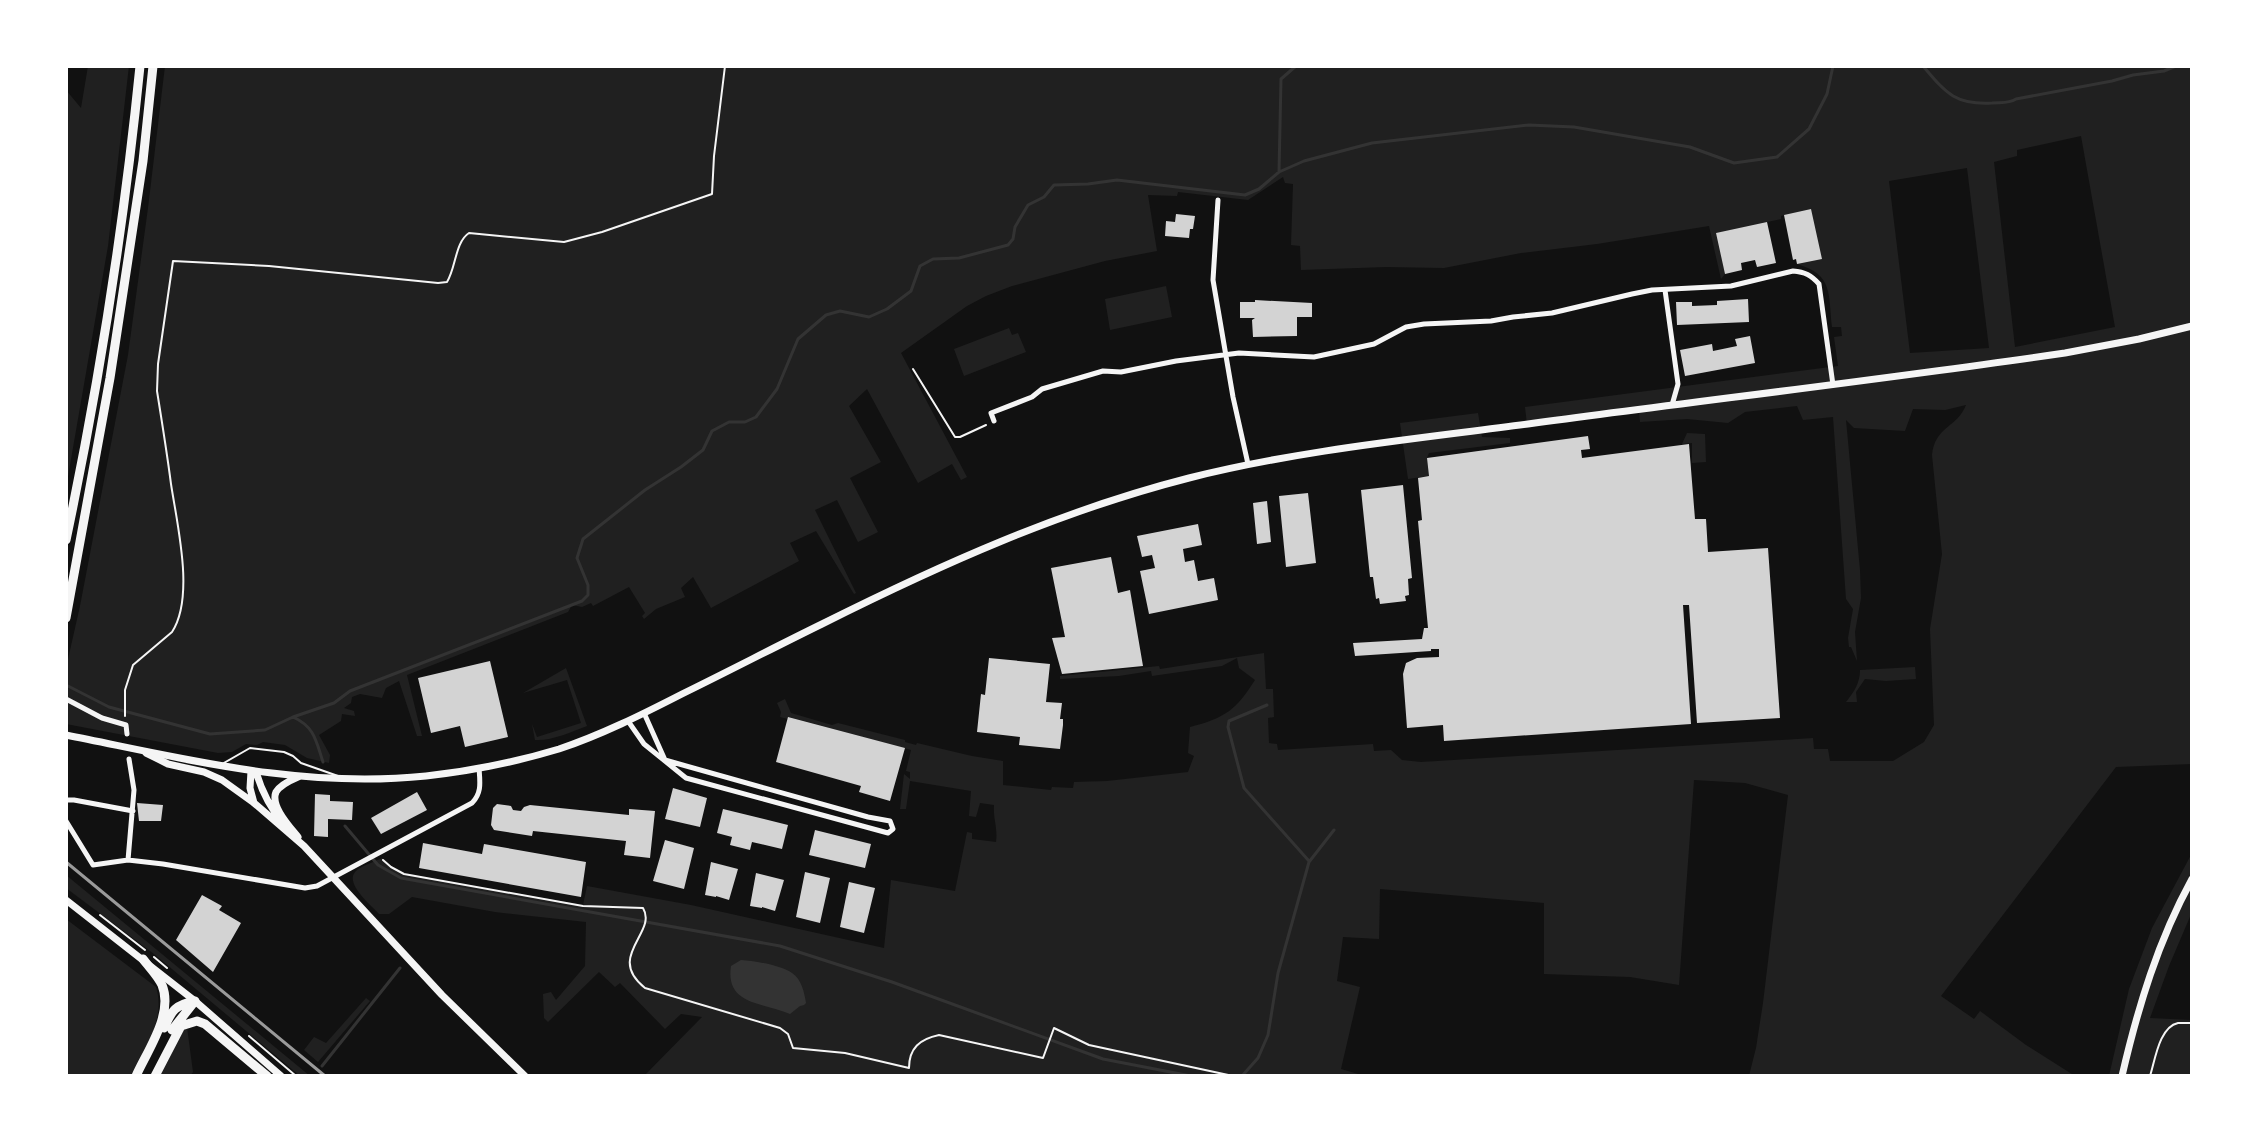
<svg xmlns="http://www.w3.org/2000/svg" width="2258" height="1142" viewBox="0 0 2258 1142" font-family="Georgia,serif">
  <rect width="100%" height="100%" fill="#111"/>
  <!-- green -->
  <path fill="#202020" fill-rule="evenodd" d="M 88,66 L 129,66 L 108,246 L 66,488 L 66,90 L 81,108 Z
    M 165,66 L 2192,66 L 2192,764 L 2116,767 L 1941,996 L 1974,1019 L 1980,1011 L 2026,1045 L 2075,1076 L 1749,1076 L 1756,1048 L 1763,1003 L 1788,795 L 1745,783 L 1694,780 L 1679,985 L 1630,977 L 1544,974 L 1544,903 L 1380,889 L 1379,939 L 1343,937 L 1337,981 L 1360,987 L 1341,1069 L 1365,1076 L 644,1076 L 702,1017 L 681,1014 L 665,1029 L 620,983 L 615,987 L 599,972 L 548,1022 L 544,1018 L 543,994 L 551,992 L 556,1000 L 585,966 L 586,922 L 495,912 L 412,897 L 389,914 L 379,914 C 371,905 342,882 357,870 C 364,865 374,862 382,858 L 391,867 L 404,874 L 583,905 L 587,886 L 691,905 L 884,948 L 891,880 L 955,891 L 967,832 L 972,833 L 972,839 L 996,842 C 998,828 993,819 994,805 L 980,803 L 976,817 L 969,816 L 971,791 L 910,781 L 906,809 L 900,809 L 904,774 L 910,779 L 910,772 L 906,771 L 911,750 L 789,717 L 788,719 L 780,717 L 781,712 L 777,703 L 785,699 L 791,713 L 832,725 L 838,723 L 905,740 L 905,742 L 916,745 L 917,743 L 972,756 L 1003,761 L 1003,785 L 1051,790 L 1052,787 L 1073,788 L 1074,782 L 1107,781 L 1188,772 L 1194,756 L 1188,753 L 1190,727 C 1225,718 1236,710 1255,680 L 1239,668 L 1237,658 L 1222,666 L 1152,676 L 1151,671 L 1119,676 L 1060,679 L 1060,676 L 1159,666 L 1160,669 L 1264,653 L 1266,689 L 1273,689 L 1274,717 L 1268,718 L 1269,743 L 1277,744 L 1278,750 L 1373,744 L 1374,751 L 1391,750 L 1402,760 L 1421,762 L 1813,738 L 1814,749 L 1828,749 L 1830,761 L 1893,761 L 1924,742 L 1934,725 L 1930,629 L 1942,554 L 1932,455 C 1935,426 1957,428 1966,405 L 1945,410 L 1913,409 L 1905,431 L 1854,428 L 1846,420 L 1860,570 L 1861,598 L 1855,632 L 1857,661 L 1851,647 L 1849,647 L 1848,638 L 1853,609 L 1846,599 L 1833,417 L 1803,420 L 1797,406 L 1745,412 L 1728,423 L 1687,419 L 1640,422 L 1639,410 L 1527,424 L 1525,407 L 1838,366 L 1834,337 L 1842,336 L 1841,327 L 1832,327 C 1828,294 1834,275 1797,264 L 1811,209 L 1781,216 L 1781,219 L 1717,233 L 1725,274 L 1721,279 L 1709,226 L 1597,244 L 1521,253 L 1444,268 L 1386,267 L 1301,270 L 1300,246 L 1291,245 L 1293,184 L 1285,183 L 1283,177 L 1248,200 L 1178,192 L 1177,196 L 1148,195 L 1157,251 L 1105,261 L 1012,286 L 986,296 L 967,306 L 901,353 L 967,477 L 961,480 L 952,464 L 918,483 L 867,389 L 849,406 L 881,462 L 850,478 L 878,532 L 858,542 L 837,500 L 815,510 L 856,593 L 854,594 L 816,531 L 790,543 L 799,561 L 711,608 L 693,577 L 681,588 L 685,597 L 656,609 L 644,619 L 642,616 L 645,613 L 629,587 L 593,606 L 591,603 L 582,607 L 572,605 L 568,612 L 407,675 L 422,736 L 417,736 L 399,681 L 386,688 L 382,698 L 360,694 L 352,697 L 351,703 L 344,708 L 354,711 L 355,716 L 342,714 L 341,721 L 319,735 L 330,755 L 329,763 L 307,758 L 285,745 L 263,742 L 257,745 L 246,744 L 232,752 L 218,753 L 66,724 L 66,668 L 80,606 L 128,355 L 148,208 ZM 2081,136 L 2115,327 L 2015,347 L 1994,162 L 2017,156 L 2017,150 ZM 1967,168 L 1989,348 L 1910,353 L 1889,181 Z
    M 1166,286 L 1172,317 L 1110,330 L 1105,299 Z
    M 1009,328 L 1012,335 L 1018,333 L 1026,352 L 964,376 L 954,349 Z
    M 1478,413 L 1482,437 L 1510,438 L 1510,443 L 1429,453 L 1427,458 L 1429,476 L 1408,479 L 1400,423 Z
    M 1687,433 L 1705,434 L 1706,462 L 1692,463 L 1692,443 L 1682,444 Z
    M 1915,667 L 1916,679 L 1886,681 L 1865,679 L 1856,692 L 1857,702 L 1846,702 C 1854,692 1860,683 1860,670 Z
    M 566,668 L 587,726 C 571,732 552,741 535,740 L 532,724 L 537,737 L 581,723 L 567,680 L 523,693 Z
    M 2192,853 L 2192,912 L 2169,966 L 2150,1018 L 2192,1020 L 2192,1076 L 2109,1076 L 2129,989 L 2152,928 Z
    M 66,875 L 310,1076 L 300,1076 L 154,954 L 66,888 Z
    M 66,919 L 156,987 C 166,1018 145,1049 132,1076 L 66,1076 Z
    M 366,998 L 370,1001 L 318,1062 L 304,1050 L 314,1037 L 326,1043 Z
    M 187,1027 L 193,1072 L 190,1076 L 158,1076 L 180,1032 Z"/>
  <!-- water -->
  <path fill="#333" d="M 741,960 C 754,961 781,965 792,973 C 802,980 804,992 806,1003 L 804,1005 L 800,1006 L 790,1014 C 764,1002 725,1006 731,966 Z"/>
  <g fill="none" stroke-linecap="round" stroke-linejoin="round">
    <!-- stream -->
    <path stroke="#333" stroke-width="3" d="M 1923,66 C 1946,93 1955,105 1992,103 C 2001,102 2008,104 2016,99 L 2112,81 L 2133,75 L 2164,71 L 2176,66
      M 2179,66 L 2192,66
      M 1279,172 L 1281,79 L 1296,66
      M 66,685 L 109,707 L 210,734 L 265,730 L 293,717 L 334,703 L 350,691 L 582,601 L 588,595 L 588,585 L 577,558 L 583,539 L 645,490 L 681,467 L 703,450 L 712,431 L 729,422 L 745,422 L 756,417 L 777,389 L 798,339 L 826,315 L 840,311 L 869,317 L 887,309 L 911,291 L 920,266 L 933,259 L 959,258 L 1008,245 L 1013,239 L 1015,227 L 1028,205 L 1044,197 L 1054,185 L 1088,184 L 1117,180 L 1245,195 L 1259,189 L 1279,172 L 1304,161 L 1372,143 L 1529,125 L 1574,127 L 1690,147 L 1734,163 L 1777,157 L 1809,129 L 1827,94 L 1833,66
      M 1267,705 L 1229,721 L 1228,727 L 1244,788 L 1309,861
      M 293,717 C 315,727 316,741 323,762
      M 345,826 L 378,865 L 401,878 L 780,946 L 892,982 L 1103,1059 L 1191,1076
      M 322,1066 L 400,968
      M 1242,1076 L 1258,1058 L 1268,1035 L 1278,973 L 1309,862 L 1334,830"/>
  </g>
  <!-- building -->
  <path fill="#d3d3d3" d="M 1811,209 L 1822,259 L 1797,264 L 1796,259 L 1793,260 L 1784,215 Z
    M 1176,214 L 1195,216 L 1193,229 L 1190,229 L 1189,238 L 1165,236 L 1166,221 L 1175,222 Z
    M 1767,222 L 1776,263 L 1757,267 L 1755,260 L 1741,263 L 1742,270 L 1725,274 L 1716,233 Z
    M 1748,299 L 1749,322 L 1677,325 L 1676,302 L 1692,302 L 1692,306 L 1717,305 L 1717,301 Z
    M 1255,300 L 1312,303 L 1312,317 L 1297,317 L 1297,336 L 1253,337 L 1252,320 L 1255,318 L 1240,318 L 1240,302 L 1255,302 Z
    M 1750,336 L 1755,363 L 1685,376 L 1680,350 L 1712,344 L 1713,351 L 1737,346 L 1735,339 Z
    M 1588,436 L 1590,449 L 1581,450 L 1582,458 L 1689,444 L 1695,519 L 1706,519 L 1708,552 L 1768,548 L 1780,718 L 1697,723 L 1689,605 L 1683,605 L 1691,724 L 1444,741 L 1443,725 L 1407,728 L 1403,674 L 1406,663 L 1417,658 L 1439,657 L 1439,649 L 1431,649 L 1431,651 L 1355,656 L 1353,643 L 1422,639 L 1424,628 L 1428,628 L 1418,521 L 1422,520 L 1418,478 L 1429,476 L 1427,458 Z
    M 1403,485 L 1412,578 L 1408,579 L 1409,595 L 1405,596 L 1406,601 L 1380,604 L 1379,598 L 1376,599 L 1373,577 L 1370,577 L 1361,490 Z
    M 1308,493 L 1316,563 L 1286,567 L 1279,496 Z
    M 1267,501 L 1271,542 L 1257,544 L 1253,503 Z
    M 1198,524 L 1202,545 L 1183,549 L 1185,562 L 1194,560 L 1198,581 L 1214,578 L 1218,600 L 1149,614 L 1140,571 L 1155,568 L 1152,555 L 1142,557 L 1137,536 Z
    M 1111,557 L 1118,593 L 1130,590 L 1143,666 L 1062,674 L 1052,638 L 1065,637 L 1051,568 Z
    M 989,658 L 1050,664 L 1046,702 L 1062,703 L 1060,719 L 1063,719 L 1063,725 L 1060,749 L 1019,745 L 1020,737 L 977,732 L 981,694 L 985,695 Z
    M 490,661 L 508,737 L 465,747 L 460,726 L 431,733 L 418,678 Z
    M 788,717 L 905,748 L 890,801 L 859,792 L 861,786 L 776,762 Z
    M 673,788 L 707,798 L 700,827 L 665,819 Z
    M 417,792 L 427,810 L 381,834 L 371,818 Z
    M 315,794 L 330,795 L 330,801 L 353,802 L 352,820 L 328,819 L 328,837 L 314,836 Z
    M 137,803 L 163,805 L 161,821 L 139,821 Z
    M 497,804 L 511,806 L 513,810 L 521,811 L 524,807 L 530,805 L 629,815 L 629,809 L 655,811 L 650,858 L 624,855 L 626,841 L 533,831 L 532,836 L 494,830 L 491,825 L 493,808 Z
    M 723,809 L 788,825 L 782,849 L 752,842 L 750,850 L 730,845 L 732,837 L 717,833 Z
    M 815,830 L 871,844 L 865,868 L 809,855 Z
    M 665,840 L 694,848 L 684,889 L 653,881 Z
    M 423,843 L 482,854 L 484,844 L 586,862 L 581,897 L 419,868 Z
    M 711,862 L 738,869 L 729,900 L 716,896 L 716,897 L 705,895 Z
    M 805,872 L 830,878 L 820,923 L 796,917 Z
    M 756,873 L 784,880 L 775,911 L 762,907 L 762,908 L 750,906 Z
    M 849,882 L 875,888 L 864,933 L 840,927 Z
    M 202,895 L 222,906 L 219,910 L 241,923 L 213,972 L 176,940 Z"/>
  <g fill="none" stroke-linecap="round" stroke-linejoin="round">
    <!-- path -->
    <path stroke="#f5f5f5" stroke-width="2" d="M 913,369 L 955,437 L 960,437 L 986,425
      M 125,716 L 125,690 L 133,665 L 172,632 C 195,597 177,524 171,484 C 167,453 162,422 157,391 L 158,364 L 173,261 L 269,266 L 438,283 L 447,282 C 456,268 455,242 469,233 L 564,242 L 602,232 L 712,194 L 714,156 L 725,66
      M 383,860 L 391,867 L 404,874 L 583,906 L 643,908 C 658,933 605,956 645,988 L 780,1028 L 788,1034 L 793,1048 L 845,1053 L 909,1068 C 909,1048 920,1039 939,1035 L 1043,1058 L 1054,1028 L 1089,1045 L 1233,1076
      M 100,915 L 145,950
      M 154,957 L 167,968
      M 249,1036 L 296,1076
      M 2150,1076 C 2155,1061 2159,1027 2178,1023 C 2183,1023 2187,1023 2192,1023"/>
    <!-- service -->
    <path stroke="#f5f5f5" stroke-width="2" d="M 222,764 L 250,748 L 284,752 L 293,756 L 301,763 L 338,776"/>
    <!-- minor -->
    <path stroke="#f5f5f5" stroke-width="5" d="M 1218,200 L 1213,280 L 1233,397 L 1248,464
      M 1665,290 L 1678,384 L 1672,405
      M 994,421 L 991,413 L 1032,397 L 1042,389 L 1103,371 L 1121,372 L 1176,361 L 1239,353 L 1314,357 L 1374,344 L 1406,327 L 1424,324 L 1491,321 L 1513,317 L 1552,313 L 1632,294 L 1652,290 L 1731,286 L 1793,271 C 1805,272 1811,275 1819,284 L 1833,385
      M 66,699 L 102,718 L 126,725 L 127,734
      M 628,721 L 644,744 L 686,778 L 888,833 L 893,829 L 890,821 L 868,817 L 665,760 L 644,713
      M 66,800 L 74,800 L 133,811
      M 66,821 L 93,865 L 128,860 L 163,864 L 305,888 L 317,886 L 472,803 C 482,793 480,782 479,768
      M 128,860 L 134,790 L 129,759"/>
    <!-- secondary -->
    <path stroke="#f5f5f5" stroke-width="7" d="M 146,753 L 168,764 L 204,772 L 222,780 L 254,803 L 304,846 L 442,995 L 525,1076
      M 251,771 L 250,788 L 254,803
      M 256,772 C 262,792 270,808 283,823
      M 298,777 C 291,780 280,785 276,792 C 270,806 290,827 298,837"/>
    <!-- primary -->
    <path stroke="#f5f5f5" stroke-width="7" d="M 66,735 C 187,759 301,789 426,776 C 471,771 516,762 559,749 C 601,735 643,714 682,694 C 729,671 775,647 822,624 C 940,565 1060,511 1189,478 C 1300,450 1415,439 1528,424 C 1707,400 1886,379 2065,353 L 2139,339 L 2192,326
      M 66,900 L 195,1001 L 281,1076
      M 2122,1076 C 2138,1007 2158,941 2192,879"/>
    <!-- motorway -->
    <path stroke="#f5f5f5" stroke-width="9" d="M 66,540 C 99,384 124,225 140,66
      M 66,618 L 110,378 L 143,161 L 153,66
      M 164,1028 C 172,1010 175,1005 195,1001
      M 172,1030 L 195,1001
      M 136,1076 C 147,1051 174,1014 162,985 C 158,976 149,967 143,959
      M 155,1076 L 181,1026 L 197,1021 L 205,1024 L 267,1076"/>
    <!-- rail -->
    <path stroke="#9a9a9a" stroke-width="3" d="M 66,862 L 325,1076"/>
  </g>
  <!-- border -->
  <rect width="2258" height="1142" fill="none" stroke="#ffffff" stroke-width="136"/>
</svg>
